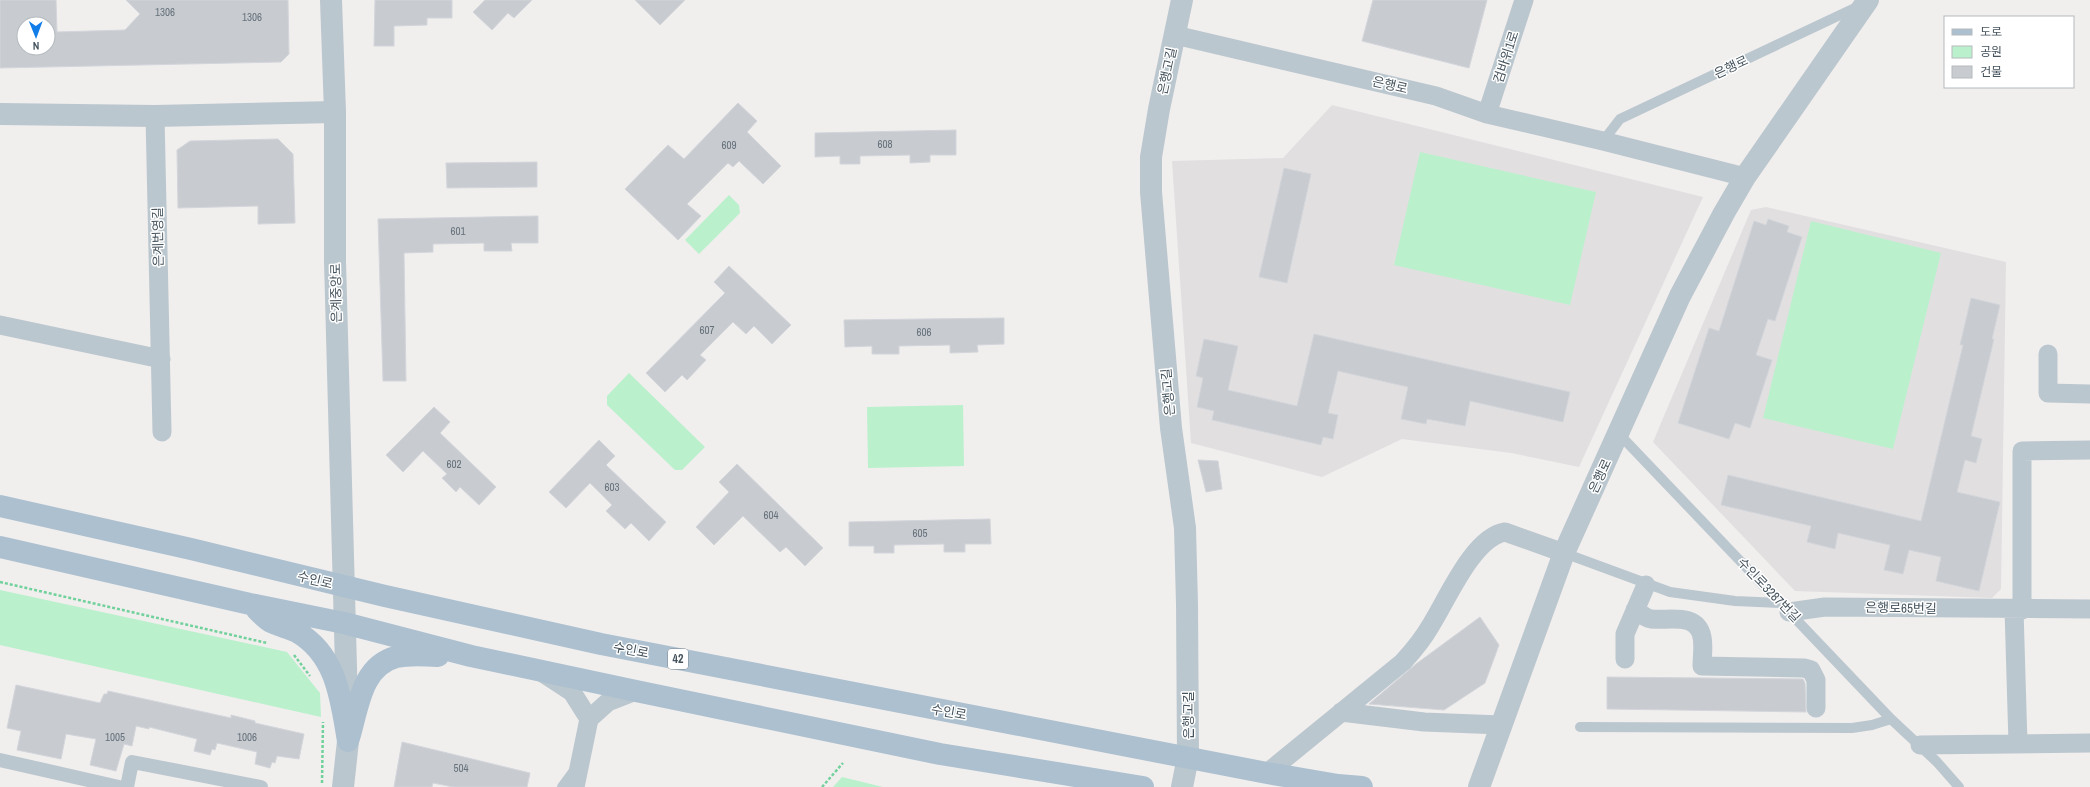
<svg xmlns="http://www.w3.org/2000/svg" width="2090" height="787" viewBox="0 0 2090 787" font-family="'Archivo Narrow','Noto Sans KR',sans-serif">
  <rect width="100%" height="100%" fill="#f1eeee"/>
  <!-- education -->
  <path fill="#e2dfe0" d="M 1332,105 L 1703,197 L 1579,467 L 1511,453 L 1402,439 L 1322,477 L 1191,443 L 1172,161 L 1283,158 Z
    M 1766,207 L 2006,262 L 2001,589 L 1992,598 L 1795,591 L 1653,442 L 1751,210 Z"/>
  <!-- green -->
  <path fill="#baf1cc" d="M 1420,152 L 1596,192 L 1570,305 L 1394,265 Z
    M 729,195 L 739,205 L 740,213 L 699,254 L 685,240 Z
    M 1811,221 L 1941,253 L 1893,449 L 1763,418 Z
    M 629,373 L 705,447 L 682,470 L 675,470 L 607,405 L 607,396 Z
    M 963,405 L 964,466 L 868,468 L 867,407 Z
    M 0,590 L 287,652 L 320,693 L 321,717 L 0,645 Z
    M 842,777 L 883,787 L 833,787 Z"/>
  <!-- building -->
  <path fill="#c8ccd1" stroke="#d2d5da" fill-rule="evenodd" d="M 0,0 L 56,0 L 57,32 L 125,30 L 140,14 L 126,0 L 288,0 L 289,54 L 281,62 L 0,68 ZM 24,24 L 48,24 L 48,48 L 24,48 Z
    M 375,0 L 452,0 L 452,18 L 427,18 L 427,25 L 394,26 L 394,46 L 374,46 Z
    M 485,0 L 532,0 L 514,18 L 508,13 L 492,30 L 473,12 Z
    M 635,0 L 685,0 L 660,25 Z
    M 1373,0 L 1487,0 L 1469,68 L 1362,41 Z
    M 738,103 L 757,121 L 747,132 L 781,166 L 763,184 L 739,161 L 733,167 L 728,163 L 687,204 L 701,216 L 678,240 L 625,189 L 668,145 L 684,159 Z
    M 956,130 L 956,155 L 930,155 L 930,162 L 910,163 L 910,155 L 860,156 L 860,164 L 840,164 L 840,156 L 815,157 L 815,133 Z
    M 278,139 L 293,154 L 295,223 L 258,224 L 258,206 L 178,208 L 177,150 L 190,141 Z
    M 537,162 L 537,187 L 447,188 L 446,163 Z
    M 1284,168 L 1311,174 L 1287,283 L 1259,277 Z
    M 538,216 L 538,243 L 511,243 L 512,251 L 484,251 L 484,243 L 433,244 L 433,252 L 404,253 L 406,381 L 383,381 L 378,219 Z
    M 1768,219 L 1789,226 L 1787,232 L 1802,237 L 1775,321 L 1768,319 L 1756,355 L 1772,360 L 1750,428 L 1735,423 L 1729,439 L 1678,423 L 1709,328 L 1719,331 L 1754,221 L 1766,225 Z
    M 729,266 L 791,325 L 772,344 L 754,326 L 746,334 L 733,322 L 700,355 L 706,360 L 687,380 L 682,375 L 665,392 L 646,373 L 725,293 L 714,282 Z
    M 1971,298 L 2000,305 L 1992,339 L 1994,339 L 1971,436 L 1982,439 L 1976,463 L 1965,460 L 1957,492 L 2000,502 L 1979,591 L 1936,581 L 1941,557 L 1909,550 L 1903,574 L 1884,570 L 1890,545 L 1838,533 L 1835,549 L 1807,542 L 1811,526 L 1721,505 L 1728,475 L 1921,521 L 1963,345 L 1960,345 Z
    M 1004,318 L 1004,344 L 977,345 L 978,352 L 950,353 L 950,345 L 899,346 L 899,354 L 872,354 L 872,346 L 845,347 L 844,320 Z
    M 1314,334 L 1570,392 L 1563,422 L 1470,401 L 1465,426 L 1427,419 L 1426,424 L 1401,419 L 1408,387 L 1338,371 L 1328,413 L 1338,415 L 1333,439 L 1323,437 L 1321,445 L 1212,420 L 1214,411 L 1197,407 L 1203,378 L 1196,376 L 1204,339 L 1238,346 L 1228,390 L 1297,406 Z
    M 434,407 L 450,422 L 440,433 L 496,487 L 479,505 L 460,487 L 456,492 L 442,478 L 447,474 L 423,451 L 403,472 L 386,455 Z
    M 599,440 L 615,456 L 606,465 L 666,522 L 649,541 L 631,523 L 625,529 L 606,511 L 612,505 L 590,483 L 566,508 L 549,492 Z
    M 1198,460 L 1218,461 L 1222,489 L 1206,492 Z
    M 737,464 L 823,548 L 805,566 L 786,547 L 780,552 L 743,516 L 714,545 L 696,527 L 729,492 L 719,482 Z
    M 990,519 L 991,544 L 965,544 L 965,552 L 944,552 L 944,544 L 894,545 L 894,553 L 874,553 L 874,546 L 849,546 L 849,522 Z
    M 1480,617 L 1499,645 L 1485,683 L 1444,710 L 1369,704 L 1416,664 Z
    M 1607,677 L 1803,679 L 1805,683 L 1806,712 L 1607,709 Z
    M 16,685 L 100,703 L 104,694 L 107,694 L 108,691 L 231,718 L 231,715 L 255,721 L 255,723 L 304,734 L 299,759 L 277,756 L 275,763 L 272,762 L 270,768 L 255,764 L 257,752 L 217,743 L 215,750 L 212,749 L 210,755 L 194,751 L 197,739 L 149,727 L 149,729 L 136,726 L 132,746 L 124,744 L 116,771 L 90,765 L 96,739 L 66,734 L 61,759 L 17,750 L 21,731 L 7,728 Z
    M 402,742 L 530,773 L 527,787 L 453,787 L 433,783 L 432,787 L 394,787 Z"/>
  <g fill="none" stroke-linecap="round" stroke-linejoin="round">
    <!-- path -->
    <path stroke="#70d19b" stroke-width="2.5" stroke-dasharray="3 2" stroke-linecap="butt" d="M 0,582 L 267,643
      M 294,655 L 310,676
      M 322,783 L 323,722
      M 822,787 L 843,763"/>
    <!-- service -->
    <path stroke="#bbc7ce" stroke-width="10" d="M 1603,141 L 1620,119 L 1857,7
      M 1619,434 L 1891,719 L 1937,762 L 1959,787
      M 1564,553 L 1670,592 L 1735,601 L 1780,603
      M 1580,727 L 1852,728 L 1872,725 L 1891,719
      M 562,787 L 573,772"/>
    <!-- pedestrian -->
    <path stroke="#bbc7ce" stroke-width="14" d="M 0,760 L 119,787
      M 127,787 L 132,762 L 261,787"/>
    <!-- minor -->
    <path stroke="#bbc7ce" stroke-width="19" d="M 1175,35 L 1436,96 L 1487,114 L 1603,141 L 1745,177
      M 1487,114 L 1524,0
      M 155,116 L 162,432
      M 0,325 L 161,359
      M 2048,354 L 2048,393 L 2090,394
      M 2014,609 L 2018,744
      M 1635,610 C 1640,613 1645,618 1651,619 C 1669,621 1697,612 1702,637 C 1704,646 1702,657 1702,666 L 1804,668 L 1811,670 L 1816,680 L 1816,708
      M 2022,610 L 2022,451 L 2090,450
      M 1789,612 L 1825,607 L 2090,609
      M 1625,659 L 1625,634 L 1646,585
      M 543,673 L 572,692 L 589,719
      M 1341,712 L 1424,722 L 1501,725
      M 1920,745 L 2090,743
      M 1267,773 L 1403,662 C 1414,650 1423,639 1431,625 C 1447,600 1473,537 1505,532 L 1564,553
      M 575,787 L 589,719 L 608,702 L 636,691"/>
    <!-- tertiary -->
    <path stroke="#bbc7ce" stroke-width="22" d="M 331,0 L 335,112 L 335,261 L 348,741 L 343,787
      M 0,114 L 155,116 L 335,112
      M 1182,787 L 1188,757 L 1187,604 L 1185,528 L 1171,428 L 1151,192 L 1151,157 L 1159,109 L 1182,0
      M 1479,787 L 1564,553 L 1680,296 L 1724,213 L 1745,177 L 1868,0"/>
    <!-- primary -->
    <path stroke="#acc0cf" stroke-width="22" d="M 0,506 L 191,549 L 385,596 L 601,644 L 1267,773 L 1338,785 L 1362,787
      M 0,547 L 250,604 L 344,623 L 471,656 L 636,691 L 940,754 L 1143,787
      M 257,610 C 261,614 266,619 271,622 C 279,626 289,628 297,632 C 337,655 341,700 348,741
      M 349,738 C 358,709 361,666 396,657 C 409,654 424,655 438,656"/>
  </g>
  <g text-anchor="middle" dominant-baseline="central" stroke-width="3" stroke-linejoin="round" paint-order="stroke">
    <!-- number labels -->
    <g font-size="11" fill="#66717a">
      <text x="165" y="12">1306</text>
      <text x="252" y="17">1306</text>
      <text x="885" y="144">608</text>
      <text x="729" y="145">609</text>
      <text x="458" y="231">601</text>
      <text x="707" y="330">607</text>
      <text x="924" y="332">606</text>
      <text x="454" y="464">602</text>
      <text x="612" y="487">603</text>
      <text x="771" y="515">604</text>
      <text x="920" y="533">605</text>
      <text x="115" y="737">1005</text>
      <text x="247" y="737">1006</text>
      <text x="461" y="768">504</text>
    </g>
    <!-- shield labels -->
    <rect fill="#fff" stroke="#7d878e" stroke-width="1" x="668" y="649" width="20" height="20" rx="3"/>
    <g font-size="12" font-weight="bold" fill="#45535d">
      <text x="678" y="659">42</text>
    </g>
    <!-- street labels -->
    <g font-size="13" fill="#45535d" stroke="#fff">
      <text transform="translate(1506 57) rotate(-72)">검바위1로</text>
      <text transform="translate(1731 67) rotate(-25)">은행로</text>
      <text transform="translate(1167 71) rotate(-78)">은행고길</text>
      <text transform="translate(1390 85) rotate(13)">은행로</text>
      <text transform="translate(158 237) rotate(-91)">은계번영길</text>
      <text transform="translate(336 293) rotate(-91)">은계중앙로</text>
      <text transform="translate(1168 392) rotate(-95)">은행고길</text>
      <text transform="translate(1600 476) rotate(-65)">은행로</text>
      <text transform="translate(315 580) rotate(14)">수인로</text>
      <text transform="translate(1769 590) rotate(46)">수인로3287번길</text>
      <text transform="translate(1901 608) rotate(1)">은행로65번길</text>
      <text transform="translate(631 650) rotate(11)">수인로</text>
      <text transform="translate(949 712) rotate(10)">수인로</text>
      <text transform="translate(1188 715) rotate(-90)">은행고길</text>
    </g>
  </g>
  <!-- legend -->
  <rect x="1944" y="16" width="130" height="72" fill="#ffffff" stroke="#b5babe"/>
  <rect x="1952" y="29" width="20" height="6" fill="#acc0cf" stroke="#b5babe"/>
  <text x="1980" y="36" font-size="12" fill="#45535d">도로</text>
  <rect x="1952" y="46" width="20" height="12" fill="#baf1cc" stroke="#b5babe"/>
  <text x="1980" y="56" font-size="12" fill="#45535d">공원</text>
  <rect x="1952" y="66" width="20" height="12" fill="#c8ccd1" stroke="#b5babe"/>
  <text x="1980" y="76" font-size="12" fill="#45535d">건물</text>
  <!-- north arrow -->
  <g transform="translate(36 36) rotate(179)"><circle r="19" fill="#ffffff" stroke="#b5babe"/>
  <path d="M0-3L7 15L0 10L-7 15Z" fill="#107de9"/>
  <text y="-6" font-size="11" font-weight="bold" text-anchor="middle" fill="#45535d">N</text>
  </g>
</svg>
